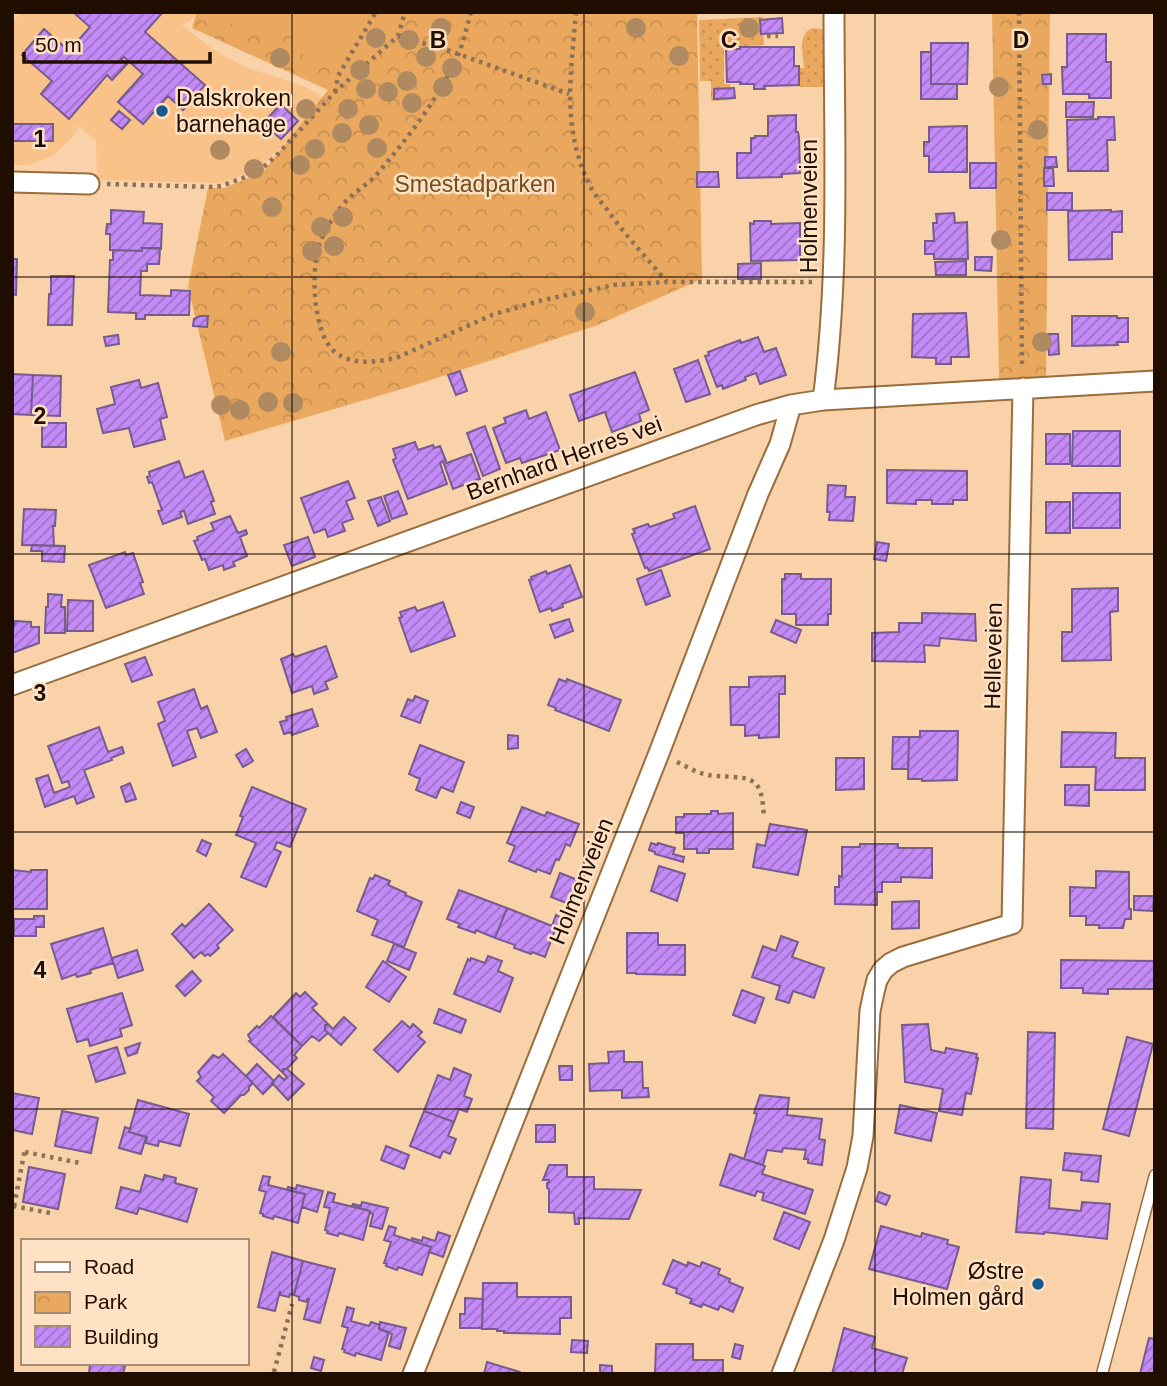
<svg xmlns="http://www.w3.org/2000/svg" width="1167" height="1386" viewBox="0 0 1167 1386" font-family="Arial,sans-serif">
  <defs>
    <pattern id="grass-dots" width="8" height="8" patternUnits="userSpaceOnUse" patternTransform="scale(1.75)"><rect width="8" height="8" fill="#eaa85e"/><path d="M2 2h.1M6 6h.1" fill="none" stroke="#c88f50" stroke-width="1.8" stroke-linecap="round"/></pattern>
    <pattern id="park-crowns" width="20" height="18" patternUnits="userSpaceOnUse" patternTransform="scale(1.75)"><rect width="20" height="18" fill="#eaa85e"/><path d="M2 6a3 3 0 1 1 6 0M12 15a3 3 0 1 1 6 0" fill="none" stroke="#c88f50"/></pattern>
    <pattern id="building-hatch" width="6" height="6" patternUnits="userSpaceOnUse" patternTransform="scale(1.75)"><rect width="6" height="6" fill="#c48af7"/><path d="M-1 1l2-2M0 6l6-6M5 7l2-2" fill="none" stroke="#9f6fc6"/></pattern>
  </defs>
  <rect width="100%" height="100%" fill="#f9d2aa"/>
  <!-- built -->
  <path fill="#f8c289" d="M 21,12 L 198,12 L 197,16 L 182,25 L 211,48 L 245,67 L 306,87 L 323,97 L 295,132 L 271,157 L 257,169 L 224,182 L 218,183 L 97,180 L 96,141 L 79,126 L 70,140 L 52,156 L 28,165 L 12,165 L 12,23 Z"/>
  <!-- grass -->
  <path fill="url(#grass-dots)" d="M 763,17 L 764,45 L 724,47 L 724,84 L 730,84 L 731,100 L 711,101 L 711,81 L 700,81 L 699,20 Z
    M 812,28 L 822,29 L 828,33 L 827,87 L 799,87 L 799,68 L 804,68 C 803,53 797,35 812,28 Z"/>
  <!-- park -->
  <path fill="url(#park-crowns)" d="M 197,12 L 697,12 L 702,279 L 595,326 L 409,387 L 225,441 L 188,287 L 208,188 L 224,188 L 262,173 L 328,90 L 192,28 Z
    M 992,12 L 1050,12 L 1046,376 L 999,379 Z"/>
  <!-- pitch -->
  <path fill="#eaa85e" d="M 225,12 L 298,12 L 281,40 C 263,37 231,34 225,12 Z
    M 307,12 L 405,12 L 398,36 L 335,92 L 330,69 L 316,64 L 289,42 Z"/>
  <!-- building -->
  <path fill="url(#building-hatch)" stroke="#765b8f" stroke-width="2" d="M 73,12 L 163,12 L 145,32 L 205,85 L 183,110 L 168,96 L 143,124 L 118,102 L 143,74 L 124,57 L 121,59 L 127,64 L 112,80 L 107,75 L 69,119 L 41,94 L 52,81 L 22,55 L 44,29 L 69,51 L 90,27 Z
    M 782,18 L 783,33 L 761,34 L 760,20 Z
    M 1067,34 L 1106,34 L 1106,62 L 1111,62 L 1111,98 L 1089,98 L 1089,94 L 1063,94 L 1062,67 L 1067,67 Z
    M 931,43 L 968,43 L 967,84 L 931,84 Z
    M 740,47 L 794,47 L 794,66 L 799,66 L 799,85 L 764,86 L 765,89 L 754,89 L 754,84 L 740,84 L 741,82 L 727,82 L 726,49 L 740,49 Z
    M 921,52 L 931,52 L 931,84 L 957,84 L 957,99 L 921,99 Z
    M 1051,74 L 1051,84 L 1043,84 L 1042,75 Z
    M 734,88 L 735,98 L 714,99 L 714,89 Z
    M 1066,102 L 1094,102 L 1093,117 L 1066,117 Z
    M 281,104 L 298,121 L 281,139 L 263,123 Z
    M 119,111 L 130,120 L 122,129 L 111,120 Z
    M 796,115 L 796,132 L 798,132 L 799,137 L 800,173 L 782,174 L 782,177 L 737,178 L 737,153 L 751,153 L 751,138 L 755,138 L 755,136 L 768,136 L 768,116 Z
    M 1098,117 L 1114,117 L 1115,140 L 1107,140 L 1108,171 L 1068,171 L 1067,120 L 1098,119 Z
    M 13,124 L 53,124 L 53,141 L 13,141 Z
    M 967,126 L 967,172 L 929,172 L 929,156 L 924,156 L 924,142 L 929,142 L 929,127 Z
    M 1045,157 L 1056,157 L 1057,167 L 1045,167 Z
    M 970,163 L 996,163 L 996,188 L 970,188 Z
    M 1044,168 L 1053,168 L 1054,186 L 1044,186 Z
    M 697,172 L 718,172 L 719,187 L 697,187 Z
    M 1047,193 L 1072,193 L 1072,210 L 1047,210 Z
    M 111,210 L 144,212 L 143,223 L 162,224 L 161,249 L 142,248 L 142,251 L 110,250 L 110,234 L 106,234 L 107,224 L 111,224 Z
    M 1111,210 L 1111,212 L 1122,211 L 1122,232 L 1112,232 L 1112,259 L 1069,260 L 1068,211 Z
    M 954,213 L 955,223 L 967,222 L 968,259 L 934,259 L 934,254 L 925,254 L 925,241 L 934,241 L 933,223 L 937,223 L 936,214 Z
    M 754,221 L 771,221 L 771,224 L 800,223 L 800,260 L 751,261 L 750,223 L 754,224 Z
    M 142,248 L 160,248 L 159,264 L 147,264 L 147,271 L 141,271 L 140,295 L 171,296 L 171,290 L 190,291 L 189,315 L 145,315 L 145,319 L 136,319 L 136,313 L 108,312 L 110,260 L 113,260 L 113,250 L 142,251 Z
    M 975,257 L 992,257 L 991,271 L 975,270 Z
    M 12,259 L 17,259 L 16,295 L 12,294 Z
    M 966,261 L 966,275 L 936,275 L 935,262 Z
    M 761,263 L 761,279 L 738,279 L 738,264 Z
    M 51,276 L 74,276 L 72,325 L 48,325 L 49,294 L 51,294 Z
    M 966,313 L 969,357 L 951,357 L 951,364 L 936,364 L 936,358 L 912,357 L 913,314 Z
    M 200,316 L 208,316 L 207,327 L 193,326 L 194,319 Z
    M 1072,316 L 1117,316 L 1117,318 L 1128,318 L 1128,342 L 1117,342 L 1118,345 L 1072,346 Z
    M 1048,334 L 1058,334 L 1059,354 L 1049,355 Z
    M 118,335 L 119,344 L 106,346 L 104,337 Z
    M 758,337 L 764,352 L 776,348 L 786,375 L 760,384 L 756,373 L 745,377 L 746,380 L 723,389 L 722,385 L 717,387 L 705,356 L 709,355 L 708,352 L 740,340 L 741,343 Z
    M 698,360 L 710,394 L 686,402 L 674,369 Z
    M 460,371 L 467,391 L 456,395 L 448,375 Z
    M 635,372 L 649,410 L 639,414 L 641,421 L 612,432 L 605,412 L 579,421 L 570,395 Z
    M 12,374 L 33,375 L 31,415 L 12,414 Z
    M 33,375 L 61,376 L 60,416 L 31,415 Z
    M 139,380 L 141,388 L 158,383 L 167,417 L 160,419 L 165,439 L 134,447 L 129,428 L 103,433 L 97,409 L 115,404 L 111,387 Z
    M 526,410 L 529,419 L 546,412 L 560,450 L 522,463 L 520,458 L 506,463 L 493,428 L 506,423 L 504,418 Z
    M 42,423 L 66,423 L 66,447 L 42,447 Z
    M 485,426 L 500,469 L 483,476 L 467,433 Z
    M 1073,431 L 1120,431 L 1120,466 L 1072,466 Z
    M 1046,434 L 1070,434 L 1070,464 L 1046,464 Z
    M 415,442 L 418,450 L 433,445 L 434,448 L 440,446 L 446,461 L 440,463 L 447,484 L 408,499 L 393,460 L 396,458 L 393,449 Z
    M 471,454 L 480,479 L 453,489 L 444,464 Z
    M 179,461 L 185,478 L 203,471 L 214,501 L 211,502 L 215,514 L 188,524 L 184,511 L 180,512 L 182,517 L 163,524 L 158,511 L 162,510 L 152,482 L 149,483 L 147,477 L 150,476 L 149,472 Z
    M 887,470 L 967,471 L 967,500 L 953,500 L 953,504 L 932,504 L 932,500 L 916,500 L 916,504 L 887,503 Z
    M 348,481 L 355,498 L 346,501 L 353,519 L 342,523 L 345,531 L 328,537 L 325,529 L 314,533 L 301,498 Z
    M 828,485 L 846,486 L 845,497 L 855,497 L 853,521 L 829,520 L 830,512 L 827,512 Z
    M 398,491 L 407,514 L 392,519 L 384,496 Z
    M 1073,493 L 1120,493 L 1120,528 L 1073,528 Z
    M 381,497 L 390,521 L 378,526 L 368,501 Z
    M 1046,502 L 1070,502 L 1070,533 L 1046,533 Z
    M 695,506 L 710,549 L 649,571 L 647,567 L 645,568 L 632,534 L 635,533 L 633,529 L 648,524 L 650,527 L 675,518 L 673,514 Z
    M 24,509 L 56,510 L 55,526 L 53,526 L 54,546 L 22,545 Z
    M 230,516 L 238,533 L 246,530 L 247,534 L 240,537 L 247,556 L 233,562 L 235,566 L 224,570 L 223,565 L 209,570 L 205,559 L 202,560 L 194,541 L 198,540 L 197,537 L 214,530 L 211,523 Z
    M 308,537 L 315,557 L 292,566 L 284,545 Z
    M 877,542 L 889,544 L 886,561 L 874,559 Z
    M 32,545 L 65,546 L 64,562 L 42,561 L 42,551 L 31,551 Z
    M 125,552 L 126,555 L 133,553 L 143,582 L 140,583 L 144,594 L 106,608 L 89,565 Z
    M 570,565 L 582,597 L 562,604 L 563,607 L 552,611 L 551,608 L 540,612 L 529,580 L 532,579 L 531,577 L 546,571 L 547,574 Z
    M 661,570 L 670,596 L 646,605 L 637,579 Z
    M 785,574 L 801,574 L 801,579 L 831,579 L 831,614 L 828,614 L 828,625 L 796,625 L 796,614 L 782,614 L 782,579 L 785,579 Z
    M 1118,588 L 1118,611 L 1110,612 L 1111,660 L 1062,661 L 1062,632 L 1072,632 L 1072,589 Z
    M 48,594 L 62,595 L 61,607 L 65,607 L 65,633 L 45,633 L 46,607 L 48,607 Z
    M 68,600 L 93,601 L 93,631 L 67,631 Z
    M 443,602 L 455,636 L 411,652 L 399,618 L 402,617 L 400,612 L 415,607 L 417,611 Z
    M 922,613 L 975,614 L 976,641 L 940,638 L 939,646 L 924,645 L 925,662 L 872,661 L 872,633 L 899,632 L 899,623 L 922,623 Z
    M 569,619 L 573,631 L 555,638 L 550,625 Z
    M 776,620 L 801,630 L 796,643 L 771,632 Z
    M 15,621 L 31,622 L 31,627 L 39,627 L 39,643 L 12,653 L 12,626 L 14,626 Z
    M 326,646 L 337,677 L 325,682 L 328,689 L 314,694 L 312,686 L 292,693 L 281,659 L 293,654 L 295,657 Z
    M 145,657 L 152,675 L 132,682 L 125,664 Z
    M 785,676 L 785,694 L 779,694 L 779,737 L 759,738 L 759,735 L 745,736 L 745,725 L 731,725 L 730,687 L 749,687 L 749,677 Z
    M 559,679 L 566,682 L 567,679 L 621,700 L 609,731 L 555,710 L 556,708 L 548,705 Z
    M 194,689 L 201,709 L 207,706 L 217,732 L 201,738 L 197,728 L 187,731 L 196,757 L 173,766 L 158,724 L 165,721 L 158,702 Z
    M 415,696 L 428,701 L 420,723 L 401,716 L 408,699 L 413,701 Z
    M 312,709 L 318,726 L 292,735 L 291,732 L 284,734 L 280,722 L 287,720 L 286,717 Z
    M 99,727 L 108,752 L 122,747 L 124,753 L 111,758 L 112,760 L 84,770 L 94,797 L 77,804 L 74,796 L 45,807 L 36,779 L 48,775 L 54,793 L 70,787 L 68,781 L 62,783 L 48,746 Z
    M 920,731 L 958,731 L 957,780 L 922,781 L 922,779 L 908,779 L 909,737 L 920,737 Z
    M 1062,732 L 1116,733 L 1115,758 L 1145,758 L 1145,790 L 1095,790 L 1096,767 L 1061,767 Z
    M 508,735 L 518,736 L 518,748 L 508,749 Z
    M 893,737 L 909,737 L 908,769 L 892,769 Z
    M 420,745 L 464,762 L 453,792 L 441,787 L 436,798 L 416,790 L 420,779 L 409,774 Z
    M 246,749 L 253,761 L 243,767 L 236,755 Z
    M 836,758 L 864,758 L 864,789 L 836,790 Z
    M 130,783 L 136,799 L 126,802 L 121,787 Z
    M 1065,785 L 1089,785 L 1089,806 L 1065,805 Z
    M 252,787 L 306,809 L 290,847 L 277,842 L 274,849 L 281,852 L 266,887 L 241,877 L 256,843 L 236,835 L 243,817 L 240,816 Z
    M 461,802 L 474,807 L 470,818 L 457,813 Z
    M 522,807 L 545,816 L 547,812 L 579,824 L 570,846 L 566,844 L 559,860 L 556,859 L 550,874 L 537,869 L 536,872 L 509,861 L 515,846 L 507,843 Z
    M 711,811 L 718,811 L 718,814 L 733,813 L 733,849 L 709,849 L 709,853 L 697,853 L 697,849 L 684,849 L 684,833 L 676,833 L 676,817 L 684,817 L 684,814 L 711,814 Z
    M 770,824 L 807,830 L 798,875 L 753,867 L 757,844 L 765,846 Z
    M 202,840 L 211,844 L 206,856 L 197,851 Z
    M 651,843 L 657,845 L 658,843 L 675,848 L 673,854 L 684,857 L 683,862 L 655,854 L 655,852 L 649,850 Z
    M 860,844 L 898,844 L 898,848 L 932,848 L 932,878 L 901,877 L 901,882 L 882,882 L 882,892 L 877,892 L 877,905 L 835,904 L 835,887 L 839,887 L 839,876 L 842,877 L 842,847 L 860,847 Z
    M 659,866 L 685,874 L 677,901 L 651,891 Z
    M 12,870 L 31,872 L 31,870 L 47,870 L 47,909 L 12,909 Z
    M 1096,871 L 1129,872 L 1129,909 L 1131,909 L 1131,919 L 1125,919 L 1123,928 L 1099,928 L 1099,925 L 1086,925 L 1086,916 L 1070,916 L 1070,887 L 1096,888 Z
    M 560,873 L 583,882 L 574,906 L 551,897 Z
    M 375,875 L 390,881 L 388,885 L 406,893 L 405,895 L 422,902 L 404,947 L 372,935 L 378,920 L 357,911 L 370,878 L 373,879 Z
    M 459,890 L 507,908 L 495,938 L 476,930 L 475,933 L 458,927 L 460,924 L 447,919 Z
    M 1134,896 L 1154,896 L 1153,911 L 1134,910 Z
    M 919,901 L 919,928 L 892,929 L 892,902 Z
    M 209,904 L 233,930 L 217,945 L 219,948 L 210,956 L 208,954 L 205,956 L 201,952 L 194,958 L 172,934 L 182,924 L 185,927 Z
    M 507,908 L 552,926 L 556,915 L 563,919 L 558,932 L 555,930 L 545,957 L 532,952 L 531,954 L 514,948 L 515,945 L 495,938 Z
    M 34,916 L 44,916 L 44,927 L 36,927 L 36,936 L 14,936 L 14,919 L 34,919 Z
    M 103,928 L 113,963 L 90,970 L 91,973 L 77,977 L 76,974 L 62,979 L 51,944 Z
    M 627,933 L 658,933 L 658,945 L 685,945 L 685,975 L 636,974 L 636,973 L 627,973 Z
    M 781,936 L 798,942 L 792,957 L 824,968 L 814,998 L 793,991 L 789,1003 L 776,999 L 780,986 L 752,977 L 763,946 L 776,951 Z
    M 394,944 L 416,953 L 409,970 L 387,961 Z
    M 137,950 L 143,970 L 118,978 L 112,958 Z
    M 488,956 L 502,961 L 498,971 L 513,978 L 500,1012 L 454,994 L 468,959 L 470,961 L 471,958 L 485,963 Z
    M 1061,960 L 1155,961 L 1155,989 L 1108,989 L 1108,994 L 1083,993 L 1083,988 L 1061,988 Z
    M 383,961 L 406,977 L 389,1002 L 366,987 Z
    M 192,971 L 201,981 L 185,996 L 176,986 Z
    M 742,990 L 764,998 L 755,1023 L 733,1015 Z
    M 305,992 L 317,1004 L 312,1008 L 329,1025 L 325,1025 L 325,1030 L 328,1033 L 319,1041 L 312,1036 L 302,1046 L 273,1017 L 296,993 L 300,997 Z
    M 122,993 L 132,1025 L 120,1029 L 122,1036 L 90,1046 L 88,1039 L 77,1042 L 67,1009 Z
    M 439,1009 L 466,1020 L 461,1033 L 434,1023 Z
    M 271,1016 L 302,1046 L 294,1055 L 297,1058 L 287,1069 L 283,1069 L 283,1073 L 249,1041 L 251,1040 L 248,1035 L 257,1026 L 259,1028 Z
    M 344,1017 L 356,1028 L 341,1045 L 325,1030 L 325,1025 L 329,1025 L 333,1029 Z
    M 402,1021 L 410,1028 L 413,1024 L 422,1032 L 418,1036 L 425,1042 L 398,1072 L 374,1050 Z
    M 928,1024 L 931,1050 L 945,1053 L 946,1048 L 977,1054 L 976,1058 L 978,1058 L 971,1094 L 966,1093 L 962,1115 L 939,1111 L 943,1089 L 905,1082 L 902,1025 Z
    M 1028,1032 L 1055,1033 L 1053,1129 L 1026,1128 Z
    M 1127,1037 L 1153,1044 L 1129,1136 L 1103,1129 Z
    M 140,1043 L 137,1053 L 128,1056 L 125,1048 Z
    M 117,1047 L 125,1073 L 96,1082 L 88,1056 Z
    M 624,1051 L 624,1062 L 642,1062 L 643,1088 L 648,1088 L 649,1097 L 622,1098 L 622,1090 L 590,1091 L 589,1064 L 609,1063 L 608,1052 Z
    M 223,1054 L 253,1083 L 249,1087 L 249,1090 L 244,1095 L 241,1095 L 224,1113 L 211,1101 L 214,1097 L 197,1081 L 201,1077 L 198,1072 L 213,1055 L 219,1058 Z
    M 257,1064 L 274,1081 L 273,1084 L 263,1094 L 246,1076 Z
    M 559,1066 L 572,1066 L 572,1080 L 560,1080 Z
    M 454,1068 L 471,1075 L 464,1096 L 472,1099 L 467,1112 L 459,1109 L 454,1122 L 424,1111 L 438,1075 L 450,1080 Z
    M 283,1069 L 287,1069 L 304,1084 L 288,1100 L 272,1083 L 279,1075 L 284,1080 L 287,1077 L 283,1073 Z
    M 12,1093 L 39,1098 L 32,1134 L 12,1130 Z
    M 760,1095 L 789,1098 L 787,1115 L 822,1119 L 819,1139 L 825,1140 L 822,1165 L 808,1163 L 808,1159 L 804,1159 L 806,1150 L 783,1148 L 782,1152 L 767,1150 L 763,1165 L 744,1159 L 757,1114 L 754,1113 Z
    M 138,1100 L 189,1114 L 180,1146 L 159,1141 L 158,1146 L 146,1143 L 147,1137 L 129,1132 Z
    M 900,1105 L 937,1113 L 931,1141 L 895,1133 Z
    M 62,1111 L 98,1118 L 91,1153 L 55,1146 Z
    M 424,1111 L 454,1122 L 448,1136 L 456,1139 L 450,1154 L 443,1151 L 440,1158 L 410,1146 Z
    M 536,1125 L 555,1125 L 555,1142 L 536,1142 Z
    M 125,1127 L 130,1129 L 129,1132 L 146,1137 L 141,1154 L 119,1148 Z
    M 386,1146 L 409,1155 L 404,1169 L 381,1160 Z
    M 1065,1153 L 1101,1156 L 1098,1182 L 1081,1180 L 1082,1172 L 1063,1170 Z
    M 730,1154 L 765,1166 L 762,1174 L 813,1190 L 805,1214 L 762,1200 L 764,1193 L 757,1191 L 755,1196 L 720,1185 Z
    M 549,1165 L 567,1165 L 567,1177 L 594,1177 L 594,1189 L 641,1190 L 629,1219 L 579,1218 L 579,1224 L 575,1224 L 574,1213 L 549,1212 L 549,1189 L 547,1188 L 547,1183 L 549,1182 L 549,1180 L 543,1180 Z
    M 29,1167 L 65,1174 L 58,1209 L 23,1202 Z
    M 145,1175 L 163,1180 L 164,1175 L 176,1178 L 175,1183 L 197,1189 L 187,1222 L 139,1208 L 137,1214 L 116,1208 L 121,1187 L 140,1192 Z
    M 263,1176 L 270,1177 L 268,1185 L 305,1194 L 298,1223 L 274,1216 L 273,1219 L 263,1216 L 263,1214 L 260,1213 L 266,1192 L 259,1190 Z
    M 1021,1177 L 1051,1180 L 1049,1208 L 1081,1211 L 1082,1202 L 1110,1204 L 1107,1239 L 1044,1232 L 1044,1234 L 1016,1232 Z
    M 297,1185 L 323,1191 L 317,1212 L 302,1207 L 305,1194 L 287,1190 L 288,1187 L 296,1189 Z
    M 328,1192 L 335,1194 L 333,1202 L 370,1211 L 363,1240 L 339,1233 L 338,1236 L 327,1233 L 328,1231 L 325,1230 L 330,1208 L 324,1207 Z
    M 879,1192 L 890,1196 L 886,1205 L 876,1201 Z
    M 362,1202 L 388,1208 L 382,1229 L 370,1226 L 373,1214 L 370,1213 L 370,1211 L 352,1206 L 353,1204 L 361,1206 Z
    M 784,1212 L 810,1222 L 799,1249 L 774,1239 Z
    M 389,1226 L 396,1228 L 394,1235 L 431,1247 L 422,1275 L 398,1267 L 397,1270 L 386,1266 L 387,1264 L 384,1263 L 391,1242 L 384,1240 Z
    M 881,1226 L 921,1237 L 922,1233 L 948,1240 L 947,1244 L 959,1247 L 947,1289 L 869,1269 Z
    M 438,1232 L 450,1236 L 443,1257 L 429,1252 L 431,1247 L 412,1241 L 412,1238 L 422,1241 L 423,1237 L 435,1241 Z
    M 272,1252 L 303,1261 L 294,1295 L 290,1294 L 289,1297 L 280,1295 L 280,1291 L 275,1311 L 258,1307 Z
    M 673,1260 L 687,1266 L 688,1262 L 700,1267 L 702,1262 L 720,1269 L 718,1274 L 730,1279 L 729,1282 L 743,1288 L 733,1312 L 720,1306 L 718,1310 L 703,1304 L 701,1307 L 690,1303 L 692,1299 L 676,1293 L 677,1289 L 663,1284 Z
    M 303,1261 L 335,1269 L 320,1323 L 304,1319 L 309,1299 L 307,1299 L 307,1302 L 299,1300 L 299,1297 L 294,1295 Z
    M 483,1283 L 517,1283 L 517,1297 L 571,1297 L 571,1318 L 560,1318 L 560,1334 L 504,1333 L 504,1331 L 497,1331 L 497,1329 L 482,1329 Z
    M 465,1298 L 483,1299 L 482,1328 L 460,1328 L 460,1314 L 465,1314 Z
    M 347,1307 L 354,1309 L 351,1321 L 369,1326 L 371,1322 L 380,1325 L 379,1329 L 389,1332 L 381,1360 L 356,1353 L 355,1356 L 344,1352 L 345,1350 L 342,1349 L 348,1328 L 342,1326 Z
    M 380,1322 L 406,1328 L 400,1349 L 389,1346 L 392,1334 L 379,1329 Z
    M 844,1328 L 875,1337 L 872,1348 L 907,1358 L 902,1374 L 856,1374 L 850,1372 L 850,1374 L 832,1374 Z
    M 1149,1338 L 1155,1339 L 1155,1374 L 1140,1374 Z
    M 572,1340 L 588,1341 L 587,1353 L 571,1352 Z
    M 656,1344 L 693,1344 L 693,1360 L 723,1360 L 723,1374 L 655,1374 Z
    M 735,1344 L 743,1346 L 740,1359 L 732,1357 Z
    M 314,1357 L 324,1360 L 321,1371 L 311,1368 Z
    M 487,1362 L 520,1372 L 520,1374 L 484,1374 Z
    M 90,1363 L 119,1363 L 119,1365 L 125,1366 L 123,1374 L 89,1374 Z
    M 600,1365 L 612,1366 L 612,1374 L 600,1374 Z"/>
  <g fill="none" stroke-linecap="round" stroke-linejoin="round">
    <defs>
      <path id="service" d="M 1102,1374 L 1155,1175"/>
      <path id="minor" d="M 12,182 L 89,184
        M 823,400 C 840,271 834,141 834,12
        M 12,685 L 756,415 L 791,405 L 823,400 L 1155,381
        M 413,1374 L 659,753 L 758,494 L 780,444 L 791,405
        M 782,1374 L 834,1240 L 857,1168 L 863,1136 L 870,1011 L 874,992 L 877,980 L 883,970 L 891,963 L 903,957 L 1012,924 L 1023,388"/>
    </defs>
    <!-- service casing -->
    <use href="#service" stroke="#996d3c" stroke-width="13"/>
    <!-- minor casing -->
    <use href="#minor" stroke="#996d3c" stroke-width="23"/>
    <!-- path -->
    <path stroke="#8d7156" stroke-width="4.5" stroke-dasharray="3.5 5" stroke-linecap="butt" d="M 471,12 C 467,26 464,40 459,53 C 456,61 451,69 447,77 C 429,111 404,142 379,172 C 370,183 357,190 347,200 C 337,211 327,226 321,240 C 310,264 312,334 335,352 C 352,366 376,362 396,358 L 492,315 L 539,301 L 614,285 L 667,282
      M 576,12 C 571,75 561,127 590,186 C 594,194 600,201 606,208 C 624,234 646,257 667,282 L 814,282
      M 1019,12 L 1022,368
      M 398,36 L 450,51 L 569,94
      M 767,36 L 778,36
      M 335,92 L 338,76 L 376,12
      M 107,184 L 209,187 L 221,186 L 243,178 L 260,170 L 276,156 L 335,92 L 398,36 L 405,12
      M 677,762 C 687,767 697,773 708,775 C 721,778 747,774 756,784 C 763,792 763,807 764,817
      M 25,1152 L 80,1163
      M 13,1206 L 50,1213
      M 14,1206 L 25,1149
      M 274,1372 L 292,1304"/>
    <!-- service -->
    <use href="#service" stroke="#fff" stroke-width="10"/>
    <!-- minor -->
    <use href="#minor" stroke="#fff" stroke-width="19"/>
  </g>
  <!-- trees -->
  <g fill="#af8960">
    <circle cx="441" cy="28" r="10"/>
    <circle cx="636" cy="28" r="10"/>
    <circle cx="749" cy="28" r="10"/>
    <circle cx="376" cy="38" r="10"/>
    <circle cx="409" cy="40" r="10"/>
    <circle cx="679" cy="56" r="10"/>
    <circle cx="426" cy="57" r="10"/>
    <circle cx="280" cy="58" r="10"/>
    <circle cx="452" cy="68" r="10"/>
    <circle cx="360" cy="70" r="10"/>
    <circle cx="407" cy="81" r="10"/>
    <circle cx="443" cy="87" r="10"/>
    <circle cx="999" cy="87" r="10"/>
    <circle cx="366" cy="89" r="10"/>
    <circle cx="388" cy="92" r="10"/>
    <circle cx="412" cy="103" r="10"/>
    <circle cx="306" cy="109" r="10"/>
    <circle cx="348" cy="109" r="10"/>
    <circle cx="369" cy="125" r="10"/>
    <circle cx="1038" cy="130" r="10"/>
    <circle cx="342" cy="133" r="10"/>
    <circle cx="377" cy="148" r="10"/>
    <circle cx="315" cy="149" r="10"/>
    <circle cx="220" cy="150" r="10"/>
    <circle cx="300" cy="165" r="10"/>
    <circle cx="254" cy="169" r="10"/>
    <circle cx="272" cy="207" r="10"/>
    <circle cx="343" cy="217" r="10"/>
    <circle cx="321" cy="227" r="10"/>
    <circle cx="1001" cy="240" r="10"/>
    <circle cx="334" cy="246" r="10"/>
    <circle cx="312" cy="251" r="10"/>
    <circle cx="585" cy="312" r="10"/>
    <circle cx="1042" cy="342" r="10"/>
    <circle cx="281" cy="352" r="10"/>
    <circle cx="268" cy="402" r="10"/>
    <circle cx="293" cy="403" r="10"/>
    <circle cx="221" cy="405" r="10"/>
    <circle cx="240" cy="410" r="10"/>
  </g>
  <!-- grid -->
  <path fill="none" stroke="#1f0e00" stroke-width="2" stroke-opacity="0.55" d="M 292,12 L 292,1374M 584,12 L 584,1374M 875,12 L 875,1374M 12,277 L 1155,277M 12,554 L 1155,554M 12,832 L 1155,832M 12,1109 L 1155,1109"/>
  <!-- markers -->
  <g fill="#165a8f" stroke="#ffe1c3" stroke-width="2.5">
    <circle cx="162" cy="111" r="7"/>
    <circle cx="1038" cy="1284" r="7"/>
  </g>
  <g text-anchor="middle" dominant-baseline="central" stroke-width="5" stroke-linejoin="round" paint-order="stroke">
    <!-- poi labels -->
    <g font-size="23" fill="#1f0e00" stroke="#ffe1c3" text-anchor="start">
      <text x="176" y="98">Dalskroken<tspan x="176" dy="26">barnehage</tspan></text>
      <text x="1024" y="1271" text-anchor="end">Østre<tspan x="1024" dy="26">Holmen gård</tspan></text>
    </g>
    <!-- park labels -->
    <g font-size="23" fill="#734e23" stroke="#ffe1c3">
      <text x="475" y="184">Smestadparken</text>
    </g>
    <!-- street labels -->
    <g font-size="23" fill="#1f0e00" stroke="#ffe1c3">
      <text transform="translate(809 206) rotate(-90)">Holmenveien</text>
      <text transform="translate(564 458) rotate(-20)">Bernhard Herres vei</text>
      <text transform="translate(993 656) rotate(-89)">Helleveien</text>
      <text transform="translate(581 881) rotate(-68)">Holmenveien</text>
    </g>
  </g>
  <g font-size="23" text-anchor="middle" font-weight="bold" fill="#1f0e00" stroke="#ffe1c3" stroke-width="5" stroke-linejoin="round" paint-order="stroke">
    <text x="438" y="48">B</text>
    <text x="729" y="48">C</text>
    <text x="1021" y="48">D</text>
    <text x="40" y="147">1</text>
    <text x="40" y="424">2</text>
    <text x="40" y="701">3</text>
    <text x="40" y="978">4</text>
  </g>
  <!-- border -->
  <rect width="1167" height="1386" fill="none" stroke="#1f0e00" stroke-width="28"/>
  <!-- legend -->
  <rect x="21" y="1239" width="228" height="126" fill="#ffe1c3" stroke="#a58d75" stroke-width="2"/>
  <rect x="35" y="1262" width="35" height="10" fill="#ffffff" stroke="#a58d75" stroke-width="2"/>
  <text x="84" y="1274" font-size="21" fill="#1f0e00">Road</text>
  <rect x="35" y="1292" width="35" height="21" fill="url(#park-crowns)" stroke="#a58d75" stroke-width="2"/>
  <text x="84" y="1309" font-size="21" fill="#1f0e00">Park</text>
  <rect x="35" y="1326" width="35" height="21" fill="url(#building-hatch)" stroke="#a58d75" stroke-width="2"/>
  <text x="84" y="1344" font-size="21" fill="#1f0e00">Building</text>
  <!-- scale -->
  <path d="M24 52v10h186v-10" fill="none" stroke="#1f0e00" stroke-width="3.5"/>
  <text x="35" y="52" font-size="21" fill="#1f0e00" stroke="#ffe1c3" stroke-width="5" paint-order="stroke">50 m</text>
</svg>
